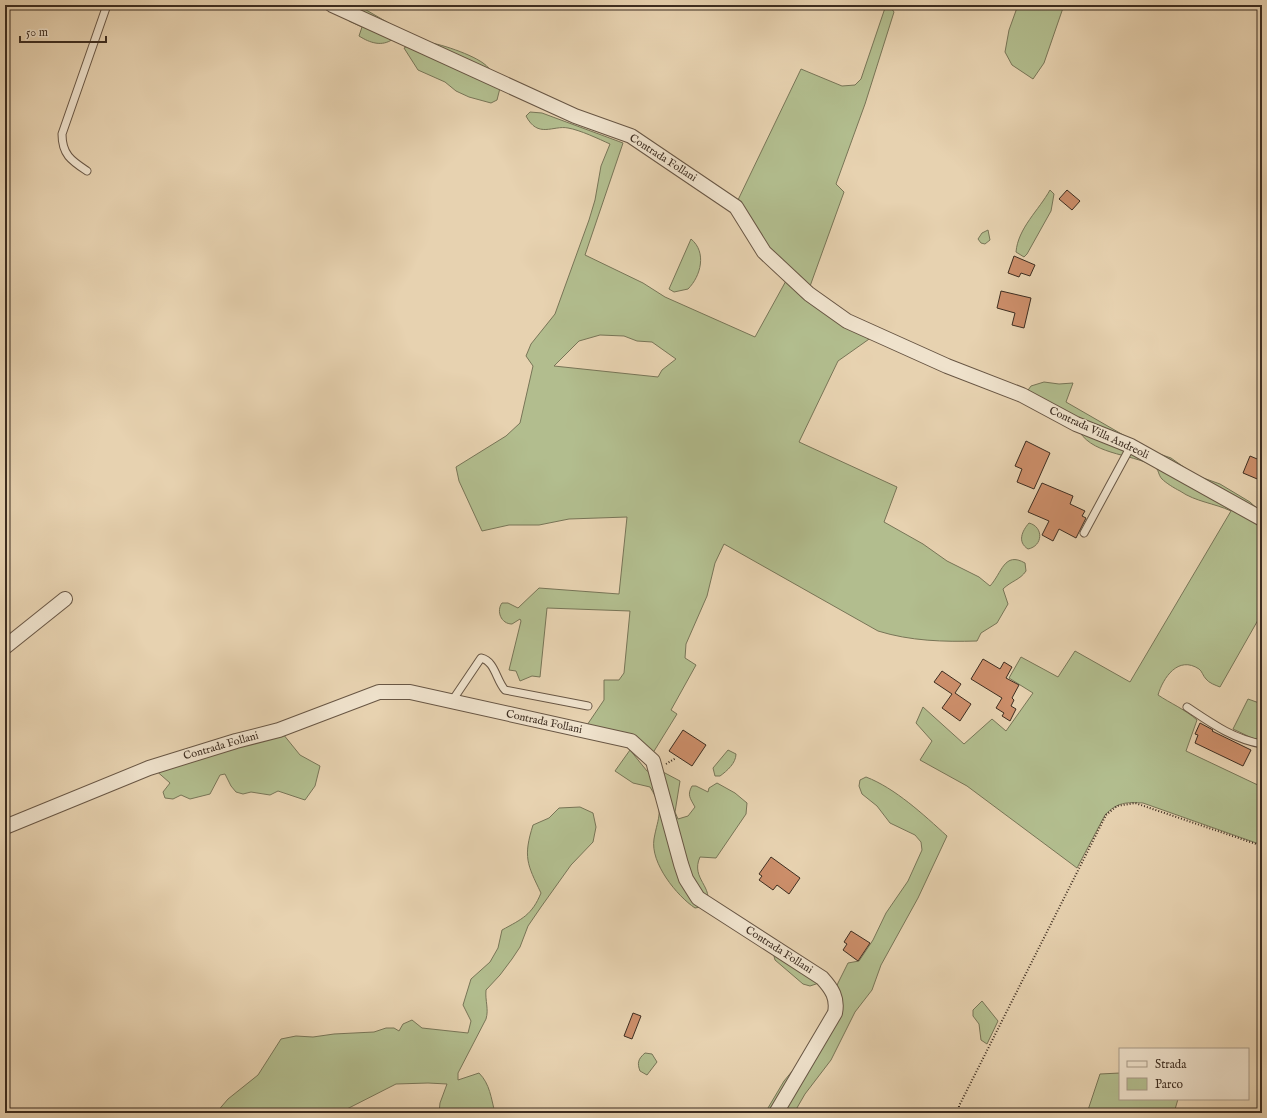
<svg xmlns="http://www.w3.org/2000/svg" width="1267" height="1118" viewBox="0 0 1267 1118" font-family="'IM FELL English',serif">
  <rect width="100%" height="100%" fill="#e7d2b0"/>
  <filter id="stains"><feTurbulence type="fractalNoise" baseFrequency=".005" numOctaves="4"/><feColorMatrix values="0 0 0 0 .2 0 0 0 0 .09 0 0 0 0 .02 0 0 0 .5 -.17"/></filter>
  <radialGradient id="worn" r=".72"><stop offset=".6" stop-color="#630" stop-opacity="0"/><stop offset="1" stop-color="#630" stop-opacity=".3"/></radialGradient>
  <!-- green -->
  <path fill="#b2bd8e" stroke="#787557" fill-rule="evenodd" d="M 886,5 L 889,5 L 894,12 L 865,104 L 836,184 L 844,192 L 809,289 L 764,245 L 737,202 L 801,69 L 842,86 L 855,85 L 861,79 Z
    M 1018,5 L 1064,5 L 1044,63 L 1033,79 L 1012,65 L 1005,52 L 1009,30 Z
    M 361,7 L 392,25 L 393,39 C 382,47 370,43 359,36 L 362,27 L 349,21 C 352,14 353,9 361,7 Z
    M 417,41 C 433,41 469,53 483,63 C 492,69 496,79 500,88 L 497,100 L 491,103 L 469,97 L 456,91 L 445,82 L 418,70 L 404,48 Z
    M 530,112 L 542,113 L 623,143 L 585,255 L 643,283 L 665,297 L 755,337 L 787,279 L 872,337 L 838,361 L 799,442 L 897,487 L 884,522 L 923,544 L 947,561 L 979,577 L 990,586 C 1002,573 1004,551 1025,563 L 1026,571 C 1020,580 1011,581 1003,589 L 1008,604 L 997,623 L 981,633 L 977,641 C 944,642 910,641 878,631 L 724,544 L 715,563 L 707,596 L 686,644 L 685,658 L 696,665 L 671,710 L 677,714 L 651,756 L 585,728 L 604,700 L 604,680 L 619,680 L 624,673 L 630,611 L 547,608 L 540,677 L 532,676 L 520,681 L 516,671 L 509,670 L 521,621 L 520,619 L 512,624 C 501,624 496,611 502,603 L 508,603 L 518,608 L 539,588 L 619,594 L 627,517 L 569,519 L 539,525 L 509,525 L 482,531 L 459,481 L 456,467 L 506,436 L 520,423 L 533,366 L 526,356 L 531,344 L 555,314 L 589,220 L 595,200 L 601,166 L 610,144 C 599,139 580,130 568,128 C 553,125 538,139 526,116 ZM 600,335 L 624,336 L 637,341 L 652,342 L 676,359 L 662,370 L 658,377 L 554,366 L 579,341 Z
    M 1050,190 L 1054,194 L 1051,211 L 1027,254 L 1024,257 L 1016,252 C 1018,228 1039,210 1050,190 Z
    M 988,230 L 990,240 L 985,244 L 981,243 L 978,239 L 982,233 Z
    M 691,239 C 707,252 701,276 688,289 L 674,292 L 669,289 Z
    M 1044,382 L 1059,384 L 1073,383 L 1066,402 L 1151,451 L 1171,458 L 1195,475 L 1220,484 L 1250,502 L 1262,513 L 1262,613 L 1220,687 C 1215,685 1209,683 1206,679 C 1203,676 1202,671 1199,669 C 1178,655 1163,678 1158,695 C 1170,703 1186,710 1197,720 L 1186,751 L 1262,787 L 1262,845 L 1143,803 C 1127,802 1117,802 1105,815 L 1077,868 L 967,786 L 920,760 L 932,741 L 916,723 L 923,707 L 964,744 L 992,719 L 1006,731 L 1033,693 L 1009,678 L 1021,657 L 1058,677 L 1075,651 L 1130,682 L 1231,511 C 1214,503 1196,502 1180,491 C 1174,488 1166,483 1162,479 C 1158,475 1159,469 1154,466 C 1130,453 1089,455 1077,427 L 1026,393 L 1031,386 Z
    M 1029,523 C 1044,527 1043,546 1028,549 C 1017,542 1022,531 1029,523 Z
    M 1248,699 L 1262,704 L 1262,741 L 1252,738 L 1233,729 Z
    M 283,734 L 300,755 L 320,766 L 315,786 L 305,800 L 278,791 L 270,795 L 251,792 L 243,794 L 236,792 L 231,786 L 225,774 L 220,775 L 210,794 L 190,799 L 181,795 L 173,799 L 165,798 L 163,792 L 170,783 L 153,768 L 209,742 L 229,736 Z
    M 630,750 L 647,771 L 654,773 L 663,772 L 680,781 L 675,812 L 678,819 L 688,816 L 695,807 C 690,798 687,795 692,786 L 696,786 L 708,792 L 709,788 L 717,783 L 735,793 L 747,803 L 746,814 L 716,858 L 700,857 C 690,879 715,887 706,906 L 695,908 C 677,896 650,863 654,839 C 658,816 665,811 650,787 L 633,783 L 615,771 Z
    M 728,750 L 736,754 C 736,763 727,771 720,776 L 715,776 L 713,768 Z
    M 866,777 C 895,788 924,815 947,836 L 918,898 L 881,965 L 872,990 L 855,1012 L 831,1060 L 805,1094 L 794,1113 L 765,1113 L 784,1081 L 817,1041 L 838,983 L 848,963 L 859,961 L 873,940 L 886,913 L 908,881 L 922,850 L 921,842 L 915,835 L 890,823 L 877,806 L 862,794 L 859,786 L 860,780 Z
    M 580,807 L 593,813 L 596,827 L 593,842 L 571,865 L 541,907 L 528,926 L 520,947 L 512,959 L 500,975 L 486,990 C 485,1001 489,1009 486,1019 L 458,1073 L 458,1080 L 479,1073 C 490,1084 491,1098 495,1113 L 439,1113 L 440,1103 L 447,1084 L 428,1083 L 396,1084 L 339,1113 L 216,1113 L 228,1099 L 258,1075 L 281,1039 L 296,1036 L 313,1037 L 334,1034 L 374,1032 L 386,1028 L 394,1028 L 399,1031 L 403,1024 L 412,1020 L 422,1028 L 468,1033 L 471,1021 L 463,1005 L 471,979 L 490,962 L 498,948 L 502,930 C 522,919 532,915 541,893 C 527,864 523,857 533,825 L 549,818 L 559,808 Z
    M 773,952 L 819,983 L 810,986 L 803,984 L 775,960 Z
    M 982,1001 L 998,1021 L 987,1044 L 981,1040 L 979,1024 L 973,1016 L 973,1010 Z
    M 645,1053 L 652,1054 L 657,1062 L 647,1075 L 640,1071 C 637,1063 638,1059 645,1053 Z
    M 1120,1073 L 1120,1099 L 1178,1099 L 1174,1113 L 1087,1113 L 1100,1074 Z"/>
  <!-- building -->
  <path fill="#cc8e6a" stroke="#3d2d20" d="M 1067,190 L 1080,201 L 1072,210 L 1059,199 Z
    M 1014,256 L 1035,265 L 1030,276 L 1021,273 L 1019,277 L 1008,273 Z
    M 1001,291 L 1031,298 L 1024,328 L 1012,325 L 1015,313 L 997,308 Z
    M 1026,441 L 1050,453 L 1034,489 L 1017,482 L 1022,469 L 1015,466 Z
    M 1250,456 L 1262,461 L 1262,481 L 1243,473 Z
    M 1042,483 L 1073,496 L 1070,504 L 1085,511 L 1082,516 L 1086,518 L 1076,538 L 1059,529 L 1053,541 L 1042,535 L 1049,521 L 1028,512 Z
    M 983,659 L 1000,669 L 1004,662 L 1012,667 L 1006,678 L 1019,685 L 1012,698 L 1014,700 L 1011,706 L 1016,709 L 1010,721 L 1002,716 L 1004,713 L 996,708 L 1002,698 L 971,679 Z
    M 942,671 L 961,684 L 955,693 L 971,704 L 960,721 L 942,708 L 952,694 L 934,682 Z
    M 1200,723 L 1213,730 L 1212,731 L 1251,750 L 1243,766 L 1195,743 L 1198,735 L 1195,734 Z
    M 683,730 L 706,745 L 692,766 L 669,751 Z
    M 771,857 L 800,878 L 789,894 L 777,885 L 773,890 L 759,880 L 762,876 L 759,874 Z
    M 851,931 L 870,943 L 858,961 L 843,950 L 847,944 L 844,942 Z
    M 633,1013 L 641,1016 L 632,1039 L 624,1036 Z"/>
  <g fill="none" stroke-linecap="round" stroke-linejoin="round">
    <defs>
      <path id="service" d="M 87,171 C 72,161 62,155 62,134 L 107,5
        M 1084,533 L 1131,446
        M 452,701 L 481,658 C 495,661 496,680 505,690 L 588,706
        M 1187,707 C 1211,723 1233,739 1262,744"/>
      <path id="minor" d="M 332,5 L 575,116 L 631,136 L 736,207 L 764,252 L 809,294 L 847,321 L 947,366 L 1022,395 L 1076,424 L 1131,446 L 1262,519
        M 5,647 L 65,599
        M 5,827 L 149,768 L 236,741 L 279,730 L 379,692 L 410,692 L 631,741 L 653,761 L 681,864 L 686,879 L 698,898 L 822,978 C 832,989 838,998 835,1013 L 776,1113"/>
    </defs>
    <!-- service casing -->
    <use href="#service" stroke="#685644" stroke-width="9"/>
    <!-- minor casing -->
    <use href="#minor" stroke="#685644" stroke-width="16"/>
    <!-- path -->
    <path stroke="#3d2d20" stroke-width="2" stroke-dasharray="1 2" stroke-linecap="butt" d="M 666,764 L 676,758
      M 959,1113 L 959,1106 L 1106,815 L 1117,806 L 1135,803 L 1262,846"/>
    <!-- service -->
    <use href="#service" stroke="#efe2cc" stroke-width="7"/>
    <!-- minor -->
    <use href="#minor" stroke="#efe2cc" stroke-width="14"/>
  </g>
  <g text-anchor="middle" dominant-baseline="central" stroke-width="3" stroke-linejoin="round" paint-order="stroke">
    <!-- street labels -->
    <g font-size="11" fill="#3d2d20" stroke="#efe2cc">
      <text transform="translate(663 158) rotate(33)">Contrada Follani</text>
      <text transform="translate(1099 433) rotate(25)">Contrada Villa Andreoli</text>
      <text transform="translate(544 722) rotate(12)">Contrada Follani</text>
      <text transform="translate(221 746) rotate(-16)">Contrada Follani</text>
      <text transform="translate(779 950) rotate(33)">Contrada Follani</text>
    </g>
  </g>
  <!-- margin -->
  <rect width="1267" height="1118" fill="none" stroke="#e7d2b0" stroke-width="20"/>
  <rect x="6" y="6" width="1255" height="1106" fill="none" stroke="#3d2d20" stroke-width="2"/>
  <rect x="10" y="10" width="1247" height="1098" fill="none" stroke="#3d2d20"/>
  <!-- legend -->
  <rect x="1119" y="1048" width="130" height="52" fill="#efe2cc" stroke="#a89a87"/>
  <rect x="1127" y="1061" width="20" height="6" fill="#efe2cc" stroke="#a89a87"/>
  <text x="1155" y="1068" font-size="12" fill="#3d2d20">Strada</text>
  <rect x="1127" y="1078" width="20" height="12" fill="#b2bd8e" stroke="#a89a87"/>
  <text x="1155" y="1088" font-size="12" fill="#3d2d20">Parco</text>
  <!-- scale -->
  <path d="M20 36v6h86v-6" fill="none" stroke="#3d2d20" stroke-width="2"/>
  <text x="26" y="36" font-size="12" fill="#3d2d20" stroke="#efe2cc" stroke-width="3" paint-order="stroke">50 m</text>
  <rect width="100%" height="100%" filter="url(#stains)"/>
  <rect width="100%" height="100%" fill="url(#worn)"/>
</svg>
